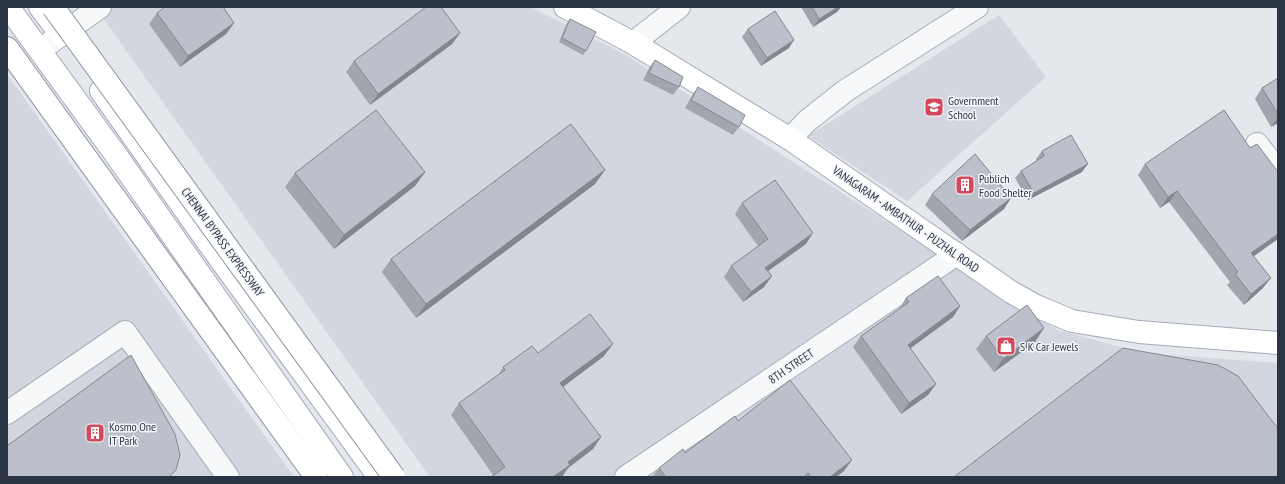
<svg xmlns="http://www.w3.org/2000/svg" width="1285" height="484" viewBox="0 0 1285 484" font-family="'PT Sans Narrow',sans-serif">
  <rect width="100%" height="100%" fill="#e4e7ec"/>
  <!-- built -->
  <path fill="#d2d6de" d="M 95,7 L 531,7 L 624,54 L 1057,330 L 1143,353 L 1278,363 L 1278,477 L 430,477 Z
    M 999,15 L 1046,77 L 907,201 L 808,136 Z
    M 7,75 L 22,95 L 294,477 L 7,477 Z"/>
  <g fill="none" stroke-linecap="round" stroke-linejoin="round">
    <defs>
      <path id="minor" d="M 633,43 L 679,7
        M 40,50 L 100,7
        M 790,139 L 807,121 L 845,91 L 977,7
        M 1257,144 L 1278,171
        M 7,413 L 125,332 L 228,477
        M 626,477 L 957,254"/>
      <path id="major" d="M 8,7 L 116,155 L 342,477
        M 40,7 L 61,35
        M 565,7 L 633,43 L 790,139 L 1011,292 L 1036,306 L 1072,321 L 1139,332 L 1278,343
        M 101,91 L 217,255 L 379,477"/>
      <path id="highway" d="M 7,48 L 316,477"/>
    </defs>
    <!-- minor casing -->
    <use href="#minor" stroke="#a9aeb7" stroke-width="24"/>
    <!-- major casing -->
    <use href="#major" stroke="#a3abb8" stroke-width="24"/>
    <!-- highway casing -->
    <use href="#highway" stroke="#8b94a3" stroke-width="24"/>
    <!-- minor -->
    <use href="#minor" stroke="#f7f8fa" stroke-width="22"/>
    <!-- major -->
    <use href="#major" stroke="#fff" stroke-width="22"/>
    <!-- highway -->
    <use href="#highway" stroke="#fff" stroke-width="22"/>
    <defs>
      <path id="highway-bridge" d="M 53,7 L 394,477"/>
    </defs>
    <!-- highway-bridge casing -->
    <use href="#highway-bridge" stroke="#8b94a3" stroke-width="24" stroke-linecap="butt"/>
    <!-- highway-bridge -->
    <use href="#highway-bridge" stroke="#fff" stroke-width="22"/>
  </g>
  <!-- wall -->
  <path fill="#a1a5ae" d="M 801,7 L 841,7 L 837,12 L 813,27 Z
    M 157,13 L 234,23 L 226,34 L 180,67 L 149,24 Z
    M 570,19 L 586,51 L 583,55 L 559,42 L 567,23 Z
    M 748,29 L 789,48 L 761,66 L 742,37 Z
    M 460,33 L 452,44 L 370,105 L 346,72 L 354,61 Z
    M 655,60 L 679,87 L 673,95 L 643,80 L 649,68 Z
    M 1278,78 L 1278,123 L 1271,127 L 1255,99 L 1262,88 Z
    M 698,87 L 739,127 L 733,135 L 685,108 L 693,94 Z
    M 1250,148 L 1254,257 L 1263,288 L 1244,305 L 1227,285 L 1230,282 L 1169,202 L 1160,208 L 1138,175 L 1145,164 Z
    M 1042,151 L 1082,172 L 1028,200 L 1015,178 L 1021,171 L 1037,161 L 1036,159 Z
    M 605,170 L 595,184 L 416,318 L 382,272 L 391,259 Z
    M 425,172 L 415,186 L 334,249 L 285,187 L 295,173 Z
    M 932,194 L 1011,198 L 1004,209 L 962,241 L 925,205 Z
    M 742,203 L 806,244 L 768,271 L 772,276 L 764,287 L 743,302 L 724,277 L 731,266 L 758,246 L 735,214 Z
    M 906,298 L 960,306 L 953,317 L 910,348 L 936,384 L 928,395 L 901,414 L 853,347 L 861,336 L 899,309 Z
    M 986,336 L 1035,342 L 994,372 L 976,349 Z
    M 538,353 L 604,356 L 563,387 L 601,437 L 593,449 L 568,468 L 493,475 L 451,415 L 459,403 L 498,376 L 503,367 Z
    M 738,421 L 844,471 L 836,477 L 652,477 L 659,468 L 685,453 Z"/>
  <!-- shaded-wall -->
  <path fill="#83868d" d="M 838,7 L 841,7 L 837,12 L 813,27 L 819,19 Z
    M 234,23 L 226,34 L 180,67 L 188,56 Z
    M 460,33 L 452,44 L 370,105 L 378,94 Z
    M 794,40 L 789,48 L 761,66 L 767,58 Z
    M 1278,117 L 1278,123 L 1271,127 Z
    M 1088,164 L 1082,172 L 1028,200 L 1034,193 Z
    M 605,170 L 595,184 L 416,318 L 426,304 Z
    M 425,172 L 415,186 L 334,249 L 344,235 Z
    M 1177,191 L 1169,202 L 1160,208 L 1168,197 Z
    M 1011,198 L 1004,209 L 962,241 L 970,230 Z
    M 813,233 L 806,244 L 758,278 L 765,268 Z
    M 1278,234 L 1278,239 L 1243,264 L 1251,253 Z
    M 772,276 L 764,287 L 743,302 L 751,292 Z
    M 1271,278 L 1263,288 L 1244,305 L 1251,294 Z
    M 960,306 L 953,317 L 900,356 L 908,345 Z
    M 1044,328 L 1035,342 L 994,372 L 1003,359 Z
    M 613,344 L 604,356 L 552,395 L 560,383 Z
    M 936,384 L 928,395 L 901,414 L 909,403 Z
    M 601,437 L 593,449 L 568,468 L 562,477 L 553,477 L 568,462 Z
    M 852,460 L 844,471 L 836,477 L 830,477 Z"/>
  <!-- building -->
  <path fill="#bbc0ca" stroke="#83868d" d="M 165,7 L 223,7 L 234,23 L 188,56 L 157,13 Z
    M 426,7 L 441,7 L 460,33 L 378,94 L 354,61 Z
    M 812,7 L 838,7 L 819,19 Z
    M 775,11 L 794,40 L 767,58 L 748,29 Z
    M 570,19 L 596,32 L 586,51 L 562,38 Z
    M 655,60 L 683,77 L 679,87 L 649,73 Z
    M 1278,78 L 1278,114 L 1262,88 Z
    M 698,87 L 745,115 L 739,127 L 691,100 Z
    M 376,110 L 425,172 L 344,235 L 295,173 Z
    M 1224,110 L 1250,148 L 1257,144 L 1278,172 L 1278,234 L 1251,253 L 1271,278 L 1251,294 L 1235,274 L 1238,272 L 1177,191 L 1168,197 L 1145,164 Z
    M 571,124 L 605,170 L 426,304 L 391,259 Z
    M 1071,135 L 1088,164 L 1034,193 L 1021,171 L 1044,156 L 1042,151 Z
    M 975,154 L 1011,198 L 970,230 L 932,194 Z
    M 775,180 L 813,233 L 765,268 L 772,276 L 751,292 L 731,266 L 768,239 L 742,203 Z
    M 938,276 L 960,306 L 908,345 L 936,384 L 909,403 L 861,336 L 909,302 L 906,298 Z
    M 1027,305 L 1044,328 L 1003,359 L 986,336 Z
    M 590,314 L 613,344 L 560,383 L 601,437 L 568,462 L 570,465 L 553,477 L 491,477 L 505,467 L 459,403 L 505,370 L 503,367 L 532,346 L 538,353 Z
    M 1123,348 L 1218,365 L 1238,376 L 1272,421 L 1278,428 L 1278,477 L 954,477 Z
    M 131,355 L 175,434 L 180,455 L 176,470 L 169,477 L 7,477 L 7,446 Z
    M 790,380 L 852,460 L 830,477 L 811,477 L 808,473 L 804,477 L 666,477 L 659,468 L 683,449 L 685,453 L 735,416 L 738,421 Z"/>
  <!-- icons -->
  <defs>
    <symbol id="school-square" viewBox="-11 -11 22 22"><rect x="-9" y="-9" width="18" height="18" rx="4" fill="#d1495b" stroke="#f4f6f9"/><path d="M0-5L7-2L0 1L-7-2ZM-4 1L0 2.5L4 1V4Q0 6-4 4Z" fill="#fff"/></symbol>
    <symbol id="building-square" viewBox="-11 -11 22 22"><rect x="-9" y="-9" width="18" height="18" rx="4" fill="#d1495b" stroke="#f4f6f9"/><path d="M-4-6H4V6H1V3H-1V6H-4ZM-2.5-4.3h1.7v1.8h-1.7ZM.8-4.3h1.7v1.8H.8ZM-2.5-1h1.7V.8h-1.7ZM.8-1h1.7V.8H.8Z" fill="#fff"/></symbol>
    <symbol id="shop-square" viewBox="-11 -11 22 22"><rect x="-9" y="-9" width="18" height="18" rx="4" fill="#d1495b" stroke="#f4f6f9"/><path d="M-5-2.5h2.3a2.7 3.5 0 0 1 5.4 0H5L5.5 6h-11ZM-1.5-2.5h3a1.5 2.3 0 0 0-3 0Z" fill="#fff"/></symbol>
  </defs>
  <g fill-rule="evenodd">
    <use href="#school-square" x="923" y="96" width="22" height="22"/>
    <use href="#building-square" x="954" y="174" width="22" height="22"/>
    <use href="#shop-square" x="995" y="335" width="22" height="22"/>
    <use href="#building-square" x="84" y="422" width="22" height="22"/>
  </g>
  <g text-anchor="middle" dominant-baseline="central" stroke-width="3" stroke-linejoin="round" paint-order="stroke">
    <!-- poi labels -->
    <g font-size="12" fill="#2b3445" stroke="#f4f6f9" text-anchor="start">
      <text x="948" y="100">Government<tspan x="948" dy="14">School</tspan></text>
      <text x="979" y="178">Publich<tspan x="979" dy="14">Food Shelter</tspan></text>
      <text x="1020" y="346">S K Car Jewels</text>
      <text x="109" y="426">Kosmo One<tspan x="109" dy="14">IT Park</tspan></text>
    </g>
    <!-- street labels -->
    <g font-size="12" fill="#2b3445" stroke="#f4f6f9">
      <text transform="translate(906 219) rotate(35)">VANAGARAM - AMBATHUR - PUZHAL ROAD</text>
      <text transform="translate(223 242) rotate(54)">CHENNAI BYPASS EXPRESSWAY</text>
      <text transform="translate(791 366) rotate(-34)">8TH STREET</text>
    </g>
  </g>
  <!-- border -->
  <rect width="1285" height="484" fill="none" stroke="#2b3445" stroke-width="16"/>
</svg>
